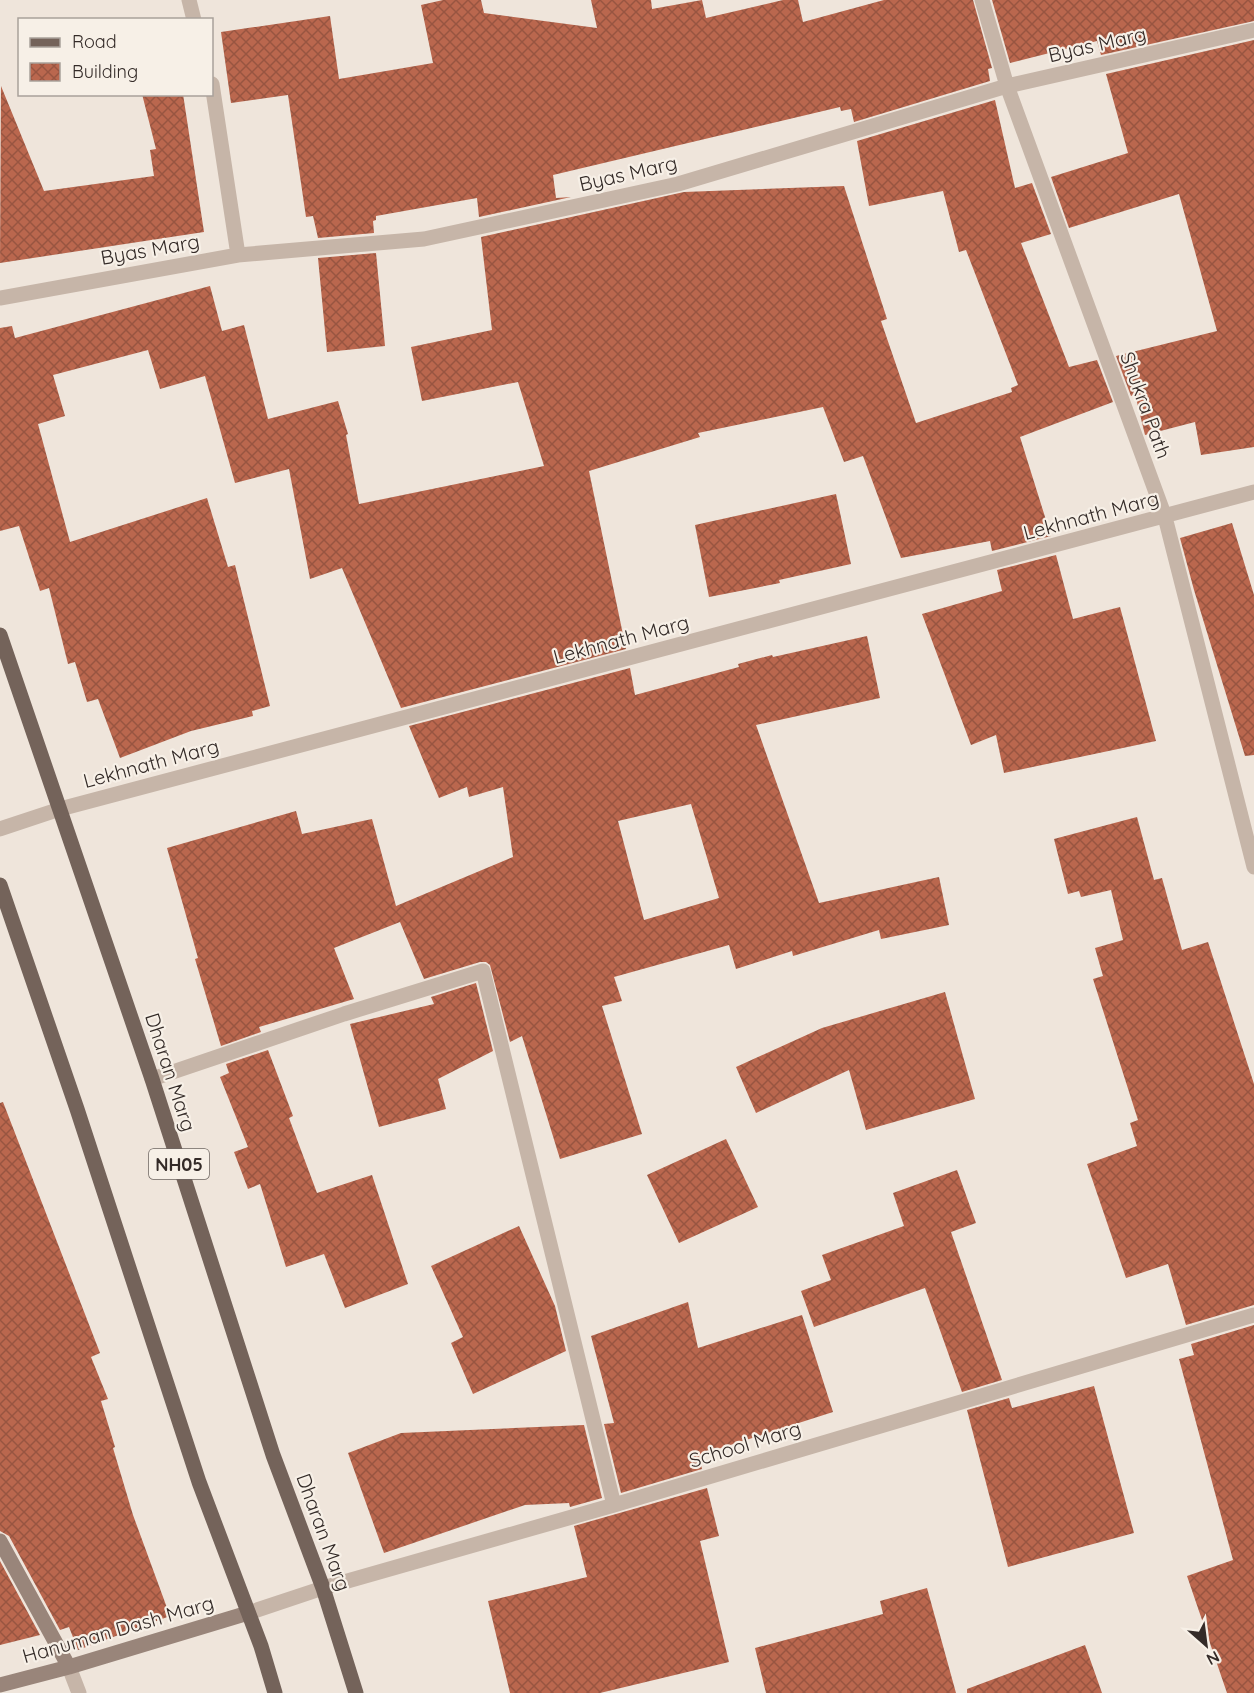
<svg xmlns="http://www.w3.org/2000/svg" width="1254" height="1693" viewBox="0 0 1254 1693" font-family="Quicksand,sans-serif">
  <defs>
    <pattern id="building-cross-hatch" width="8" height="8" patternUnits="userSpaceOnUse" patternTransform="scale(1.5)"><rect width="8" height="8" fill="#ba674e"/><path d="M0 0l8 8M0 8l8-8" fill="none" stroke="#985541"/></pattern>
  </defs>
  <rect width="100%" height="100%" fill="#efe5db"/>
  <!-- building -->
  <path fill="url(#building-cross-hatch)" fill-rule="evenodd" d="M 443,0 L 481,0 L 484,13 L 597,28 L 591,0 L 651,0 L 652,9 L 702,0 L 706,18 L 783,0 L 798,0 L 803,22 L 884,0 L 973,0 L 992,68 L 988,69 L 990,81 L 854,122 L 851,109 L 841,111 L 840,107 L 553,175 L 556,198 L 571,197 L 479,217 L 477,198 L 376,216 L 376,220 L 373,221 L 374,233 L 318,238 L 313,216 L 306,217 L 288,95 L 231,103 L 221,32 L 330,16 L 339,79 L 433,63 L 421,5 Z
    M 992,0 L 1254,0 L 1254,21 L 1101,55 L 1097,41 L 1010,63 Z
    M 1254,40 L 1254,447 L 1201,455 L 1195,422 L 1145,435 L 1135,394 L 1131,396 L 1116,356 L 1217,331 L 1179,194 L 1069,228 L 1051,177 L 1128,153 L 1106,74 Z
    M 1,86 L 44,191 L 154,176 L 150,150 L 156,149 L 142,94 L 183,94 L 204,232 L 0,263 Z
    M 995,100 L 1015,188 L 1032,183 L 1051,234 L 1021,243 L 1069,367 L 1097,360 L 1113,402 L 1020,437 L 1051,536 L 992,551 L 990,541 L 901,558 L 863,456 L 844,462 L 823,407 L 698,433 L 700,437 L 589,471 L 626,649 L 401,708 L 342,568 L 310,579 L 289,469 L 235,483 L 205,376 L 160,389 L 148,350 L 53,375 L 65,416 L 38,424 L 70,542 L 207,498 L 228,567 L 235,565 L 270,706 L 252,711 L 253,716 L 191,731 L 120,758 L 98,699 L 87,702 L 75,662 L 68,664 L 49,588 L 40,591 L 19,526 L 0,531 L 0,328 L 12,326 L 15,338 L 210,286 L 222,331 L 244,325 L 268,419 L 338,401 L 348,434 L 346,435 L 359,504 L 544,466 L 518,382 L 422,401 L 411,347 L 492,330 L 481,237 L 684,192 L 844,186 L 887,319 L 881,321 L 916,423 L 1012,392 L 1011,388 L 1018,385 L 966,250 L 959,252 L 943,191 L 869,206 L 857,141 Z
    M 376,253 L 385,346 L 327,352 L 318,258 Z
    M 836,494 L 851,564 L 779,580 L 780,583 L 709,597 L 695,525 Z
    M 1232,523 L 1254,595 L 1254,755 L 1245,756 L 1194,590 L 1180,538 Z
    M 1056,555 L 1073,619 L 1120,607 L 1156,741 L 1004,773 L 996,735 L 971,745 L 922,614 L 1002,591 L 997,570 Z
    M 867,636 L 880,698 L 756,725 L 819,903 L 939,877 L 949,925 L 881,939 L 879,930 L 793,956 L 792,951 L 736,969 L 729,945 L 614,977 L 622,1001 L 602,1006 L 642,1134 L 560,1159 L 522,1036 L 510,1042 L 490,965 L 486,962 L 480,962 L 424,979 L 400,922 L 334,948 L 354,999 L 259,1027 L 261,1032 L 221,1046 L 195,959 L 198,958 L 167,848 L 296,811 L 302,834 L 372,819 L 396,906 L 513,857 L 503,787 L 469,797 L 467,787 L 439,798 L 409,726 L 630,668 L 635,695 L 739,667 L 738,664 L 772,655 L 773,657 ZM 691,804 L 719,898 L 644,920 L 618,821 Z
    M 1137,817 L 1154,880 L 1162,878 L 1182,950 L 1208,942 L 1254,1084 L 1254,1305 L 1186,1325 L 1168,1264 L 1126,1278 L 1087,1164 L 1137,1146 L 1130,1123 L 1138,1120 L 1093,979 L 1103,976 L 1095,948 L 1123,940 L 1111,890 L 1081,897 L 1079,891 L 1068,894 L 1054,839 Z
    M 476,983 L 493,1051 L 438,1079 L 446,1109 L 379,1127 L 350,1024 L 434,1004 L 431,997 Z
    M 945,992 L 975,1099 L 866,1130 L 849,1070 L 756,1113 L 736,1067 L 822,1028 Z
    M 268,1050 L 293,1116 L 289,1118 L 317,1193 L 372,1175 L 408,1284 L 345,1308 L 324,1254 L 286,1267 L 260,1184 L 248,1189 L 234,1152 L 248,1147 L 220,1077 L 229,1073 L 226,1064 Z
    M 3,1102 L 100,1353 L 91,1357 L 108,1399 L 101,1401 L 115,1447 L 113,1448 L 133,1515 L 170,1616 L 78,1650 L 69,1627 L 60,1630 L 9,1536 L 0,1531 L 0,1103 Z
    M 726,1139 L 758,1207 L 679,1243 L 647,1175 Z
    M 957,1170 L 976,1223 L 951,1232 L 1002,1380 L 962,1392 L 925,1288 L 814,1327 L 801,1291 L 831,1280 L 822,1255 L 904,1226 L 893,1193 Z
    M 519,1226 L 555,1306 L 566,1351 L 473,1394 L 451,1343 L 463,1337 L 431,1266 Z
    M 688,1302 L 698,1348 L 802,1315 L 833,1412 L 699,1455 L 702,1469 L 621,1493 L 604,1424 L 614,1423 L 591,1336 Z
    M 1254,1325 L 1254,1693 L 1227,1693 L 1187,1576 L 1233,1560 L 1179,1359 L 1194,1355 L 1191,1344 Z
    M 1094,1386 L 1134,1533 L 1008,1567 L 967,1410 L 1009,1398 L 1012,1408 Z
    M 584,1425 L 602,1498 L 570,1507 L 569,1503 L 525,1505 L 384,1553 L 348,1453 L 401,1433 Z
    M 707,1488 L 719,1536 L 700,1541 L 729,1662 L 600,1693 L 510,1693 L 488,1601 L 587,1577 L 574,1526 Z
    M 0,1561 L 40,1635 L 0,1645 Z
    M 927,1588 L 956,1693 L 766,1693 L 755,1648 L 883,1614 L 880,1601 Z
    M 1085,1645 L 1102,1693 L 967,1693 L 967,1689 Z"/>
  <g fill="none" stroke-linecap="round" stroke-linejoin="round">
    <!-- street -->
    <path stroke="#c6b5a8" stroke-width="15" d="M 189,0 L 194,20
      M 982,0 L 1007,86 L 1165,517 L 1254,867
      M 212,84 L 238,255
      M 0,298 L 238,255 L 424,239 L 678,184 L 1007,86 L 1254,30
      M 0,829 L 60,809 L 1254,492
      M 152,1079 L 344,1014 L 483,971 L 614,1505
      M 248,1613 L 323,1588 L 614,1505 L 1254,1315
      M 69,1667 L 79,1693"/>
    <!-- secondary -->
    <path stroke="#99857a" stroke-width="15" d="M 0,1541 L 69,1667
      M 0,1685 L 69,1667 L 248,1613"/>
    <!-- primary -->
    <path stroke="#74635a" stroke-width="15" d="M 0,635 L 152,1079 L 273,1455 L 323,1588 L 356,1693
      M 0,885 L 77,1109 L 199,1482 L 261,1646 L 275,1693"/>
  </g>
  <g text-anchor="middle" dominant-baseline="central" stroke-width="4.5" stroke-linejoin="round" paint-order="stroke">
    <!-- shield labels -->
    <rect fill="#f7f0e7" stroke="#6e6661" stroke-width="1.5" x="149" y="1149" width="60" height="30" rx="4.5"/>
    <g font-size="18" font-weight="bold" fill="#342b28">
      <text x="179" y="1164">NH05</text>
    </g>
    <!-- street labels -->
    <g font-size="20" fill="#342b28" stroke="#f7f0e7">
      <text transform="translate(1097 44) rotate(-13)">Byas Marg</text>
      <text transform="translate(628 173) rotate(-13)">Byas Marg</text>
      <text transform="translate(150 249) rotate(-10)">Byas Marg</text>
      <text transform="translate(1146 405) rotate(70)">Shukra Path</text>
      <text transform="translate(1091 515) rotate(-15)">Lekhnath Marg</text>
      <text transform="translate(621 639) rotate(-15)">Lekhnath Marg</text>
      <text transform="translate(151 763) rotate(-15)">Lekhnath Marg</text>
      <text transform="translate(171 1072) rotate(72)">Dharan Marg</text>
      <text transform="translate(745 1444) rotate(-17)">School Marg</text>
      <text transform="translate(324 1532) rotate(70)">Dharan Marg</text>
      <text transform="translate(118 1629) rotate(-16)">Hanuman Dash Marg</text>
    </g>
  </g>
  <!-- legend -->
  <rect x="18" y="18" width="195" height="78" fill="#f7f0e7" stroke="#a9a19b" stroke-width="1.5"/>
  <rect x="30" y="38" width="30" height="9" fill="#74635a" stroke="#a9a19b" stroke-width="1.5"/>
  <text x="72" y="48" font-size="18" fill="#342b28">Road</text>
  <rect x="30" y="63" width="30" height="18" fill="url(#building-cross-hatch)" stroke="#a9a19b" stroke-width="1.5"/>
  <text x="72" y="78" font-size="18" fill="#342b28">Building</text>
  <!-- north arrow -->
  <g transform="translate(1206 1645) rotate(152)" stroke="#f7f0e7" stroke-width="4.5" paint-order="stroke">
  <path d="M0-4.5L10 22L0 15L-10 22Z" fill="#342b28"/>
  <text y="-9" font-size="16" font-weight="bold" text-anchor="middle" fill="#342b28">N</text>
  </g>
</svg>
